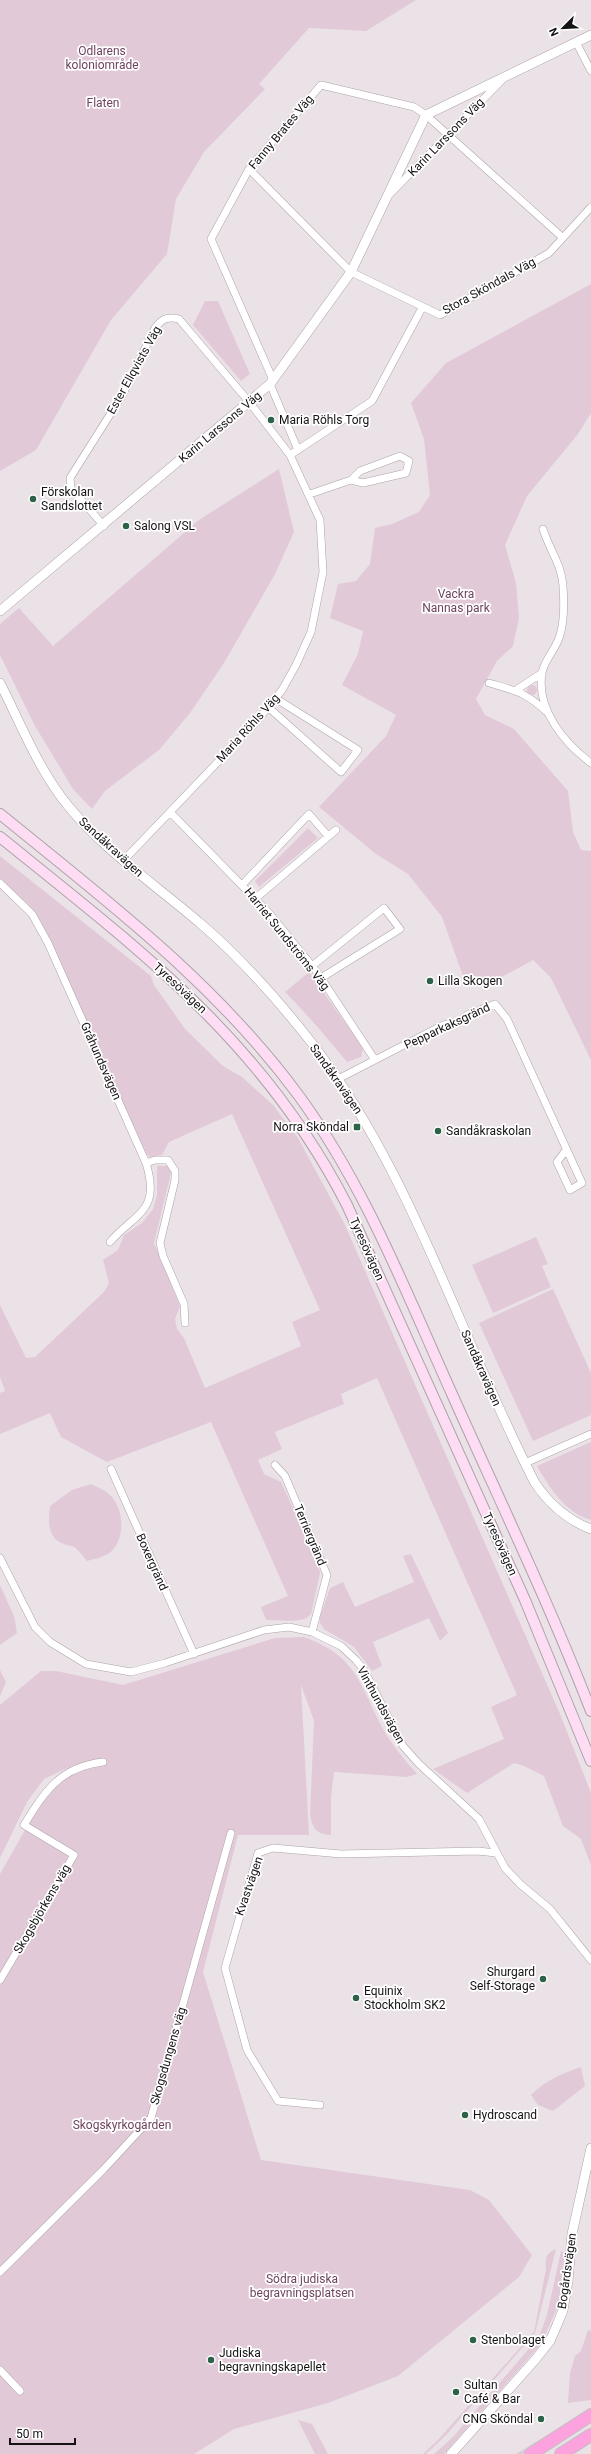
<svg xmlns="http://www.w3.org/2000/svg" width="591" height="2454" viewBox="0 0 591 2454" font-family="Roboto,sans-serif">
  <rect width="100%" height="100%" fill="#ebe2e8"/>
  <!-- green -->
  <path fill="#e1c9d8" d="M 0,0 L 416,0 L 366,31 L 309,28 L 259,84 L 265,89 L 204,152 L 176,199 L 167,254 L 111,320 L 36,450 L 0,471 Z
    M 591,284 L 591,413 L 578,434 L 527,496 L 505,545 L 516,583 L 519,618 L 513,646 L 497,661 L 476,699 L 485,715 L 514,729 L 568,791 L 573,832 L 581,850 L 591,851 L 591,1060 L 551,978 L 533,960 L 491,983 L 463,976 L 442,917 L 408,874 L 376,854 L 319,807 L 386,736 L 396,715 L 342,685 L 358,654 L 363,631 L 330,618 L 338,584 L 356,581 L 370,564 L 375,528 L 392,524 L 419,512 L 430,495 L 424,439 L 411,403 L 446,363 Z
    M 205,301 L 218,301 L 250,374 L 241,381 L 193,325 Z
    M 279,469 L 294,532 L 275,574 L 224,663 L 190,713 L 159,750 L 105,791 L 92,809 L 73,789 L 35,726 L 0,655 L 0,624 L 19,608 L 53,646 L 199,520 Z
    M527 690a5 5 0 1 1 10 0a5 5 0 1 1-10 0Z
    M 308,828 L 318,838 L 259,887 L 255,881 Z
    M 0,856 L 151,976 L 154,985 L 185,1029 L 223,1066 L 242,1077 L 273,1105 L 298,1138 L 344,1223 L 560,1714 L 591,1793 L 591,1865 L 581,1839 L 563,1826 L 544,1776 L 524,1766 L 514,1763 L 467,1793 L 433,1769 L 504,1739 L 491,1707 L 517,1695 L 377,1378 L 341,1394 L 344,1404 L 275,1432 L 282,1449 L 258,1460 L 264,1474 L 281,1482 L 316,1558 L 320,1573 L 311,1614 C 302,1625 280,1619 266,1620 L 261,1607 L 288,1596 L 211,1422 L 107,1462 L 61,1437 L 50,1413 L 0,1434 L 0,1393 L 5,1391 L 0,1377 L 0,1305 L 26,1358 L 35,1357 L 104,1292 L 109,1283 L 103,1260 L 118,1250 L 124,1235 L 142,1223 L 153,1209 L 157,1195 L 157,1166 L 169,1166 L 171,1173 L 154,1243 L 180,1306 L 175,1319 L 177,1329 L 184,1338 L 205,1388 L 301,1346 L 292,1322 L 320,1310 L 232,1114 L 169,1142 L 162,1155 L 150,1157 L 146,1153 L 40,920 L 29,905 L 0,880 Z
    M 309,972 L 363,1048 L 361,1057 L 347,1062 C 327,1038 307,1014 285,992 Z
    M 536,1237 L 548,1264 L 542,1266 L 551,1287 L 493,1313 L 472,1265 Z
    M 553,1289 L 591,1373 L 591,1415 L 533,1441 L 479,1323 Z
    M 591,1442 L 591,1520 C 564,1512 550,1488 537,1466 Z
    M 91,1484 C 97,1487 105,1490 110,1495 C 125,1509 126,1542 108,1554 C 103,1557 94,1559 87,1561 C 83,1557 79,1550 74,1547 C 71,1545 67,1546 64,1544 C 47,1538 48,1521 50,1506 L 72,1490 Z
    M 411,1554 L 448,1633 L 440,1641 L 429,1618 L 373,1642 L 382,1666 L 372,1671 L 354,1647 L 324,1629 L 320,1623 L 320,1617 L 330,1588 L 343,1582 L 355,1607 L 414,1582 L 403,1556 Z
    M 0,1585 L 14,1616 L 17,1633 L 0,1645 Z
    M 304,1637 C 356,1656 359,1682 382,1727 C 391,1744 404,1759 417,1774 L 407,1777 L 334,1772 L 331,1797 L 331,1835 C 316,1834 313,1829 310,1815 L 314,1721 L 301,1685 L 309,1835 L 238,1835 L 203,1972 L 261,2160 L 470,2190 L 489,2200 L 532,2255 L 519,2277 L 398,2376 L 328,2403 L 234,2429 L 194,2454 L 0,2454 L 0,1874 L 55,1777 L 67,1768 L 44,1779 L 27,1802 L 0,1858 L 0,1705 L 41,1671 L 56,1671 L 123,1685 L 275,1638 Z
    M 0,1670 L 6,1682 L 0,1696 Z
    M 581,2067 L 585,2086 L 553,2111 L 538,2105 L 531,2095 C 546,2080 561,2074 581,2067 Z
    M 556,2249 L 535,2333 L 446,2435 L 426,2454 L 423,2454 L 437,2441 L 534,2332 L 546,2269 C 545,2258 546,2253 556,2249 Z
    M 561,2251 L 565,2252 L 559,2304 L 541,2344 L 444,2454 L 434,2454 L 453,2437 L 539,2337 L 547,2315 Z
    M 588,2330 L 591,2331 L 591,2400 L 568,2403 L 570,2373 L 575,2356 L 581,2351 Z
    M 591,2408 L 591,2411 L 523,2454 L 516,2454 Z
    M 298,2420 L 312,2424 L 328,2454 L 315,2454 Z"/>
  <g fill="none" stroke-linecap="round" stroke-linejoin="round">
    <defs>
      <path id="minor" d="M 576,42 L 591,71
        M 249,169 L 351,272 L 440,315 L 549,253 L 591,207
        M 390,194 L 502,80
        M 273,380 L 211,239 L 249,169 L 321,85 L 414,107 L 426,115 L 562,237
        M 270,384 L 298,450
        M 290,455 L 372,401 L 422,308
        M 310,494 L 351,480 L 363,483 L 406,473 L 409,461 L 400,456 L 360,471 L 351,480
        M 104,526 L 71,488 L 70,478 L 123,394 L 155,328 C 162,319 167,316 179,319 L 250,403 L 290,455 L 320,520 L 323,572 L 311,632 L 296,665 L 282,690 L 256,722 L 124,860
        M 543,529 C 549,549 562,565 563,586 C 564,600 564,622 560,635 C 557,648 544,660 542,673 C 536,709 564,743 591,763
        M 489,683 C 516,691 526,692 548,713
        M 516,690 L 542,673
        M 268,707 L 341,772 L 358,750 L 275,698
        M 170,812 L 269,913 L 317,972 L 375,1060
        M 0,883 L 32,914 L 48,943 L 146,1163 C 161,1212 136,1212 110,1242
        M 243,884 L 309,814 L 328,836
        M 256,898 L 336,830
        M 312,966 L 384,908 L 400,929 L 321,978
        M 338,1079 L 443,1025 L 461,1021 L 467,1015 L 495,1004 L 507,1019 L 582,1183 L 570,1190 L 557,1162 L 566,1150
        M 146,1163 L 155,1160 L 168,1160 L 175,1171 L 175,1180 L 160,1243 L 163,1256 L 184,1304 L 185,1323
        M 525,1463 L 591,1434
        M 275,1465 L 285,1476 L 327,1575 L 312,1632
        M 111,1469 L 194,1654
        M 0,1558 L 35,1627 L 50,1642 L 86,1664 L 131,1672 L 165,1663 L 264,1630 L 289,1627 L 312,1632 L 341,1646 L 356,1660 L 364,1670 L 403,1746 L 419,1764 L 479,1819 L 505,1868 L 520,1884 L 550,1909 L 591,1960
        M 0,1980 L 74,1855 L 24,1825 C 45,1791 60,1767 103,1762
        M 320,2105 L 278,2101 L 247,2050 L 225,1968 L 258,1853 L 273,1848 L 341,1854 L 478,1851 L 496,1853
        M 0,2272 L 103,2170 L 151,2118 L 231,1833
        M 0,2370 L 20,2391"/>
      <path id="tertiary" d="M 0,611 L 270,384 L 351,272 L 426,115 L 591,35
        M 0,683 C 21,724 39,771 69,807 C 106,852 157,886 201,924 C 242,959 278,1000 311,1042 C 412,1172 460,1338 535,1483 C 550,1505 567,1520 591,1529
        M 451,2454 L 535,2360 L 550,2341 L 557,2325 L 563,2310 L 568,2281 L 572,2234 L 591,2148"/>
      <path id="secondary" d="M 0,814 C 108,902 215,982 299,1096 C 365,1186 406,1292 452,1394 C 499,1499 549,1603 591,1711
        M 0,837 C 140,950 263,1041 347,1205 L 525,1600 L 591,1761"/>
      <path id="trunk" d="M 531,2454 L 591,2415
        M 561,2454 L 591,2435"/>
    </defs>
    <!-- minor casing -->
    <use href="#minor" stroke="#aba3a8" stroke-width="8"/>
    <!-- tertiary casing -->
    <use href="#tertiary" stroke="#aba3a8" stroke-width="10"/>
    <!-- secondary casing -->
    <use href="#secondary" stroke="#aba3a8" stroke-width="12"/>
    <!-- trunk casing -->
    <use href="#trunk" stroke="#c2c1c2" stroke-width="14"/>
    <!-- minor -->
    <use href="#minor" stroke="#fff" stroke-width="7"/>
    <!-- tertiary -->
    <use href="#tertiary" stroke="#fff" stroke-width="9"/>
    <!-- secondary -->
    <use href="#secondary" stroke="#fedcf3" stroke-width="10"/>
    <!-- trunk -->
    <use href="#trunk" stroke="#fba2df" stroke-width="12"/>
  </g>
  <!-- markers -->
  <g fill="#2c6248" stroke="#fff" stroke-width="1.5">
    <circle cx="271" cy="420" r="4"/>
    <circle cx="33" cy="499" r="4"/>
    <circle cx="126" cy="526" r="4"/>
    <circle cx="430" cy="981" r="4"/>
    <rect x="353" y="1123" width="8" height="8" rx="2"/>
    <circle cx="438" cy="1131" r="4"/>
    <circle cx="543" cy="1979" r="4"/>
    <circle cx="356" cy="1998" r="4"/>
    <circle cx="465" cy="2115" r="4"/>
    <circle cx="473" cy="2340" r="4"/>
    <circle cx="211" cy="2360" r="4"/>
    <circle cx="456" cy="2392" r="4"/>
    <circle cx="541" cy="2419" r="4"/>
  </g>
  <g text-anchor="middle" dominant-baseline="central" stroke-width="3.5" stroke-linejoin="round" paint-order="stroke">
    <!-- park labels -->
    <g font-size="12" fill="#6f4360" stroke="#fff">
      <text x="102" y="51">Odlarens<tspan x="102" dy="14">koloniområde</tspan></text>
      <text x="103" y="103">Flaten</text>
      <text x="456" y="594">Vackra<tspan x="456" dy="14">Nannas park</tspan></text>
      <text x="122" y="2125">Skogskyrkogården</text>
      <text x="302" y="2279">Södra judiska<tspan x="302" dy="14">begravningsplatsen</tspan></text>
    </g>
    <!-- street labels -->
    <g font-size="12" fill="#151214" stroke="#fff">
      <text transform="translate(281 132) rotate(-50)">Fanny Brates Väg</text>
      <text transform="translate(446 137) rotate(-46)">Karin Larssons Väg</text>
      <text transform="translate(489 286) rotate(-29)">Stora Sköndals Väg</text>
      <text transform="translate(134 370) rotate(-61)">Ester Ellqvists Väg</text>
      <text transform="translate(220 427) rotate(-40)">Karin Larssons Väg</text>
      <text transform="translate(248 728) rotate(-48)">Maria Röhls Väg</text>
      <text transform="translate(111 847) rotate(42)">Sandåkravägen</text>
      <text transform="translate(287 939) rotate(51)">Harriet Sundströms Väg</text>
      <text transform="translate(180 988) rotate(43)">Tyresövägen</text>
      <text transform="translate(447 1026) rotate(-25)">Pepparkaksgränd</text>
      <text transform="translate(101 1061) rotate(66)">Gråhundsvägen</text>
      <text transform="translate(336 1079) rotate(55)">Sandåkravägen</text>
      <text transform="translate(367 1249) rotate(66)">Tyresövägen</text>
      <text transform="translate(481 1368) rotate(66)">Sandåkravägen</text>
      <text transform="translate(310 1535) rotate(67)">Terriergränd</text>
      <text transform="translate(500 1544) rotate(66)">Tyresövägen</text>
      <text transform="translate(152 1562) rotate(66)">Boxergränd</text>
      <text transform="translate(381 1705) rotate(61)">Vinthundsvägen</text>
      <text transform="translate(249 1886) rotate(-71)">Kvastvägen</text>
      <text transform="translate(42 1909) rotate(-60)">Skogsbjörkens väg</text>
      <text transform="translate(168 2056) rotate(-74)">Skogsdungens väg</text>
      <text transform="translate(567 2271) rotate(-82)">Bogårdsvägen</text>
    </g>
    <!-- poi labels -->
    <g font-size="12" fill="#151214" stroke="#fff" text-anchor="start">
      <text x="279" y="420">Maria Röhls Torg</text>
      <text x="41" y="492">Förskolan<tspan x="41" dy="14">Sandslottet</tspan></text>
      <text x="134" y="526">Salong VSL</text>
      <text x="438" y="981">Lilla Skogen</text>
      <text x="349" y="1127" text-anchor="end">Norra Sköndal</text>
      <text x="446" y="1131">Sandåkraskolan</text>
      <text x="535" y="1972" text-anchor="end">Shurgard<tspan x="535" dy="14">Self-Storage</tspan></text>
      <text x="364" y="1991">Equinix<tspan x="364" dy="14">Stockholm SK2</tspan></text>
      <text x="473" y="2115">Hydroscand</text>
      <text x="481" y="2340">Stenbolaget</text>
      <text x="219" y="2353">Judiska<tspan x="219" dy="14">begravningskapellet</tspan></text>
      <text x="464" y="2385">Sultan<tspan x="464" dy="14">Café &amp; Bar</tspan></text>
      <text x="533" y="2419" text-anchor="end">CNG Sköndal</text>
    </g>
  </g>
  <!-- north arrow -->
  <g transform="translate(563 28) rotate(246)" stroke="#ffffff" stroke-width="3" paint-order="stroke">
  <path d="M0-3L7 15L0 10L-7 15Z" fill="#151214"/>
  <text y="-6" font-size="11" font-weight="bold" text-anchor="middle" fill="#151214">N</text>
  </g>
  <!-- scale -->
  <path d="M10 2438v6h65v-6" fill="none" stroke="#151214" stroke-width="2"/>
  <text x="16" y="2438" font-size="12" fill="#151214" stroke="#ffffff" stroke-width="3" paint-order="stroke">50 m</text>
</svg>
